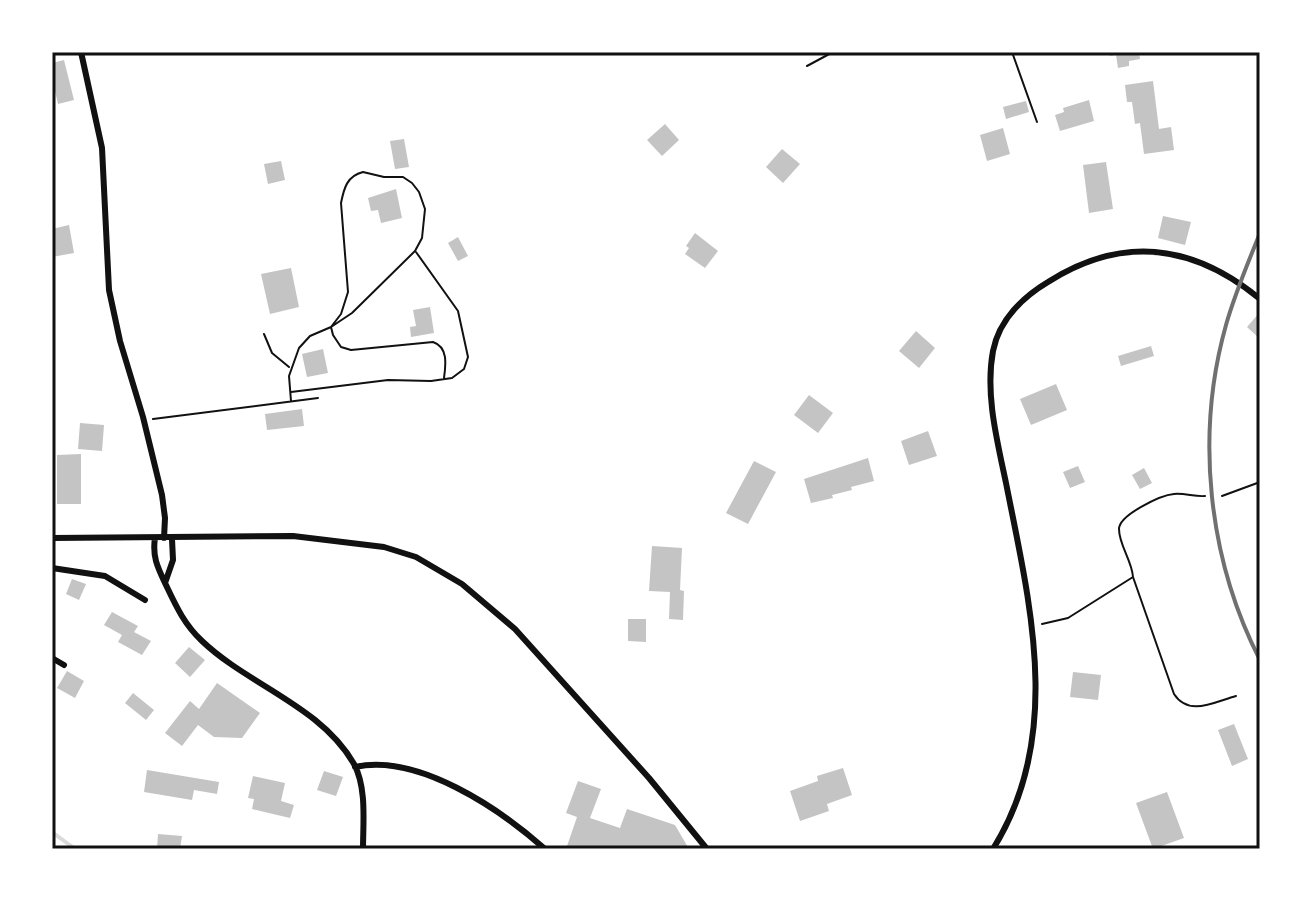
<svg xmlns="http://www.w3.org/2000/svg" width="1312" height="901" viewBox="0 0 1312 901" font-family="'DejaVu Sans',sans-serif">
  <rect width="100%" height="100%" fill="#fff"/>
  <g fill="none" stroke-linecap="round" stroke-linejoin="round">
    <!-- stream -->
    <path stroke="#d9d9d9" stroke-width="4" d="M 52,832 L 75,849"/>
  </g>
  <!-- building -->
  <path fill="#c4c4c4" d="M 1109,52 L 1139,52 L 1140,59 L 1129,61 L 1129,66 L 1118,68 L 1116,55 L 1110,56 Z
    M 64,60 L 74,100 L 58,104 L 55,91 L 52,92 L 52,63 Z
    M 1153,81 L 1159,129 L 1171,127 L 1174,150 L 1144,154 L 1140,123 L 1135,124 L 1132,102 L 1127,102 L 1125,85 Z
    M 1089,100 L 1094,121 L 1060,131 L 1055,115 L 1064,112 L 1063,108 Z
    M 1026,101 L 1029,112 L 1006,119 L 1003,107 Z
    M 665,124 L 679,140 L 662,156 L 647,140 Z
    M 1003,128 L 1010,154 L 987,161 L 980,135 Z
    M 404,139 L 409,167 L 395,169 L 390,141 Z
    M 782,149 L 800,164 L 783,183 L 766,167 Z
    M 281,161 L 285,180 L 268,184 L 264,164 Z
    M 1106,162 L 1113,209 L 1089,213 L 1083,165 Z
    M 396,189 L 402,218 L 381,223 L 378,210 L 371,211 L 368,198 Z
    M 1163,216 L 1191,222 L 1185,245 L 1158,238 Z
    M 69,225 L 74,253 L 52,257 L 52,229 Z
    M 695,233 L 718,251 L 705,268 L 685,254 L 689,248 L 686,246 Z
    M 458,237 L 468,256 L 458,261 L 448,243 Z
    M 291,268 L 299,307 L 270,314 L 261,274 Z
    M 430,307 L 434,333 L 411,337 L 410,327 L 416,326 L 413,310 Z
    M 1260,312 L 1260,339 L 1247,327 Z
    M 916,331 L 935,348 L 919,368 L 899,351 Z
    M 1151,346 L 1154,356 L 1121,366 L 1118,356 Z
    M 323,349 L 328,373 L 307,377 L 302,354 Z
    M 1056,384 L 1067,410 L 1031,425 L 1020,399 Z
    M 809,395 L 833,413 L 818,433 L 794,415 Z
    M 302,409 L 304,426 L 267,430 L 265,414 Z
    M 80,423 L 104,425 L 102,451 L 78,449 Z
    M 928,431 L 937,456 L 909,465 L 901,441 Z
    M 81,454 L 81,504 L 57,504 L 57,455 Z
    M 868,458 L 874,481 L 851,487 L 852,490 L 832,495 L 833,498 L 811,503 L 804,479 Z
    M 754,461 L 776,472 L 748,524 L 726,513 Z
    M 1078,466 L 1085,482 L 1070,488 L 1063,472 Z
    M 1144,468 L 1152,483 L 1140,489 L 1132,475 Z
    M 652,546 L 682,548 L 680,590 L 684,591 L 683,620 L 669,619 L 670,592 L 649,591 Z
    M 72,579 L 86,584 L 79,600 L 66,594 Z
    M 112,612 L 138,626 L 134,632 L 151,641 L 142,655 L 118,642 L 122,635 L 104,625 Z
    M 628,619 L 646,619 L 646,642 L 628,641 Z
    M 189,647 L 205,660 L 190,677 L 175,663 Z
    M 67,671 L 84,681 L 75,698 L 57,688 Z
    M 1073,672 L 1101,675 L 1098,700 L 1070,697 Z
    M 217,683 L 260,713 L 242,738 L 214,737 L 198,725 L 182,746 L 165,733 L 190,701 L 199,709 Z
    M 133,693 L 154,710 L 146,720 L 125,703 Z
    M 1234,724 L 1248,759 L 1232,766 L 1218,730 Z
    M 843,768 L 852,795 L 827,804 L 829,811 L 800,821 L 790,791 L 818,781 L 817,776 Z
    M 147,770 L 219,782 L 217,794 L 194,790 L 192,800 L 144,792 Z
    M 324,771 L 343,777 L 336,796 L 317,790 Z
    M 253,776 L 285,783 L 281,801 L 294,805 L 290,818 L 252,809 L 254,799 L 248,798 Z
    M 578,781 L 601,789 L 590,818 L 620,828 L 627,809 L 675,825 L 689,849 L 566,849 L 577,817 L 566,813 Z
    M 1167,792 L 1184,838 L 1153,849 L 1136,803 Z
    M 158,834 L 182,836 L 180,849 L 157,849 Z"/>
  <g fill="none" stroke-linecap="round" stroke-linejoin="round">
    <!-- path -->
    <path stroke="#111" stroke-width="2" d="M 1012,52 L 1037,122
      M 807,66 L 833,52
      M 264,334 L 272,353 L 289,367
      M 291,392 L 388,380 L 431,381 L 452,378 L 464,369 L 468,357 L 458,311 L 416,252
      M 291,401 L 289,376 L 299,348 L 310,336 L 331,327 L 352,313 L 415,251 L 422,238 L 425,209 L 419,192 L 412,183 L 403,177 L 384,177 L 363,172 C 347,176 344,188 341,203 L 348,292 L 341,314 L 331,327 L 333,335 L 341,347 L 351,350 L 433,342 C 448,347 446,364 444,378
      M 153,419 L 318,398
      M 1222,496 L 1260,482
      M 1133,577 L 1174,694 C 1189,717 1214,702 1236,696
      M 1042,624 L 1068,618 L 1133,577 C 1132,561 1119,545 1119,529 C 1119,515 1161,495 1174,494 C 1185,493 1195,497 1205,496"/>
    <!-- minor -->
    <path stroke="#111" stroke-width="6" d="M 81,52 L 102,148 L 109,290 L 120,341 L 143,417 L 162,495 L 165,518 L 164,538
      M 52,538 L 293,536 L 384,547 L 416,557 L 462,584 L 515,629 L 649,778 L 707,849
      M 155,538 C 152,557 158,568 166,585 C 176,606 184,624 202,641 C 248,685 321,706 354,764 C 367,788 363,823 363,849
      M 52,568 L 105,576 L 145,600
      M 165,583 L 173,560 L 172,539
      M 52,658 L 64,665
      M 355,767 C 418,753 500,809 545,849
      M 993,849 C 1064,736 1030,604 1006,483 C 997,440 985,394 993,351 C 999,320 1023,297 1048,282 C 1122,235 1193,244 1260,299
      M 1259,849 L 1260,849"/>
    <!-- rail -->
    <path stroke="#707070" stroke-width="4" d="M 1260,233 C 1248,263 1235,293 1226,325 C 1195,435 1208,559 1260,660"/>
  </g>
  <!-- border -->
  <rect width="1312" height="901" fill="none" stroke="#ffffff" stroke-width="108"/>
  <rect x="54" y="54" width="1204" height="793" fill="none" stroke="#111" stroke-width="3"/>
</svg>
